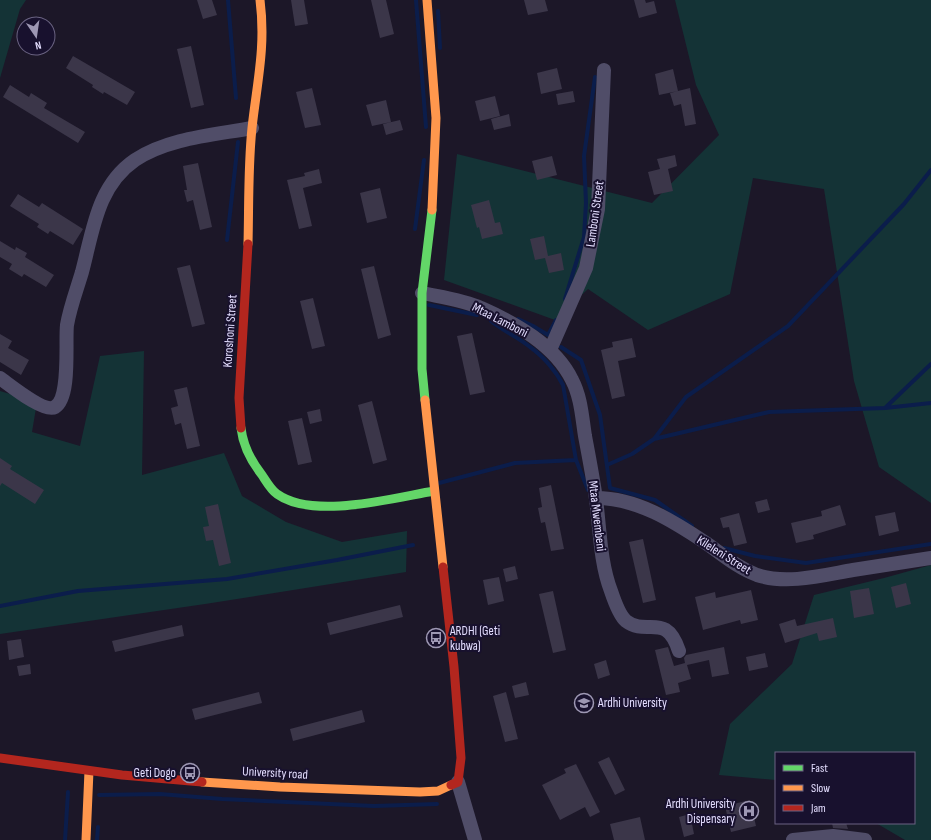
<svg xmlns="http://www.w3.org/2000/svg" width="931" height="840" viewBox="0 0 931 840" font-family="'Sofia Sans Condensed',sans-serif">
  <rect width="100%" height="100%" fill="#1c1728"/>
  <!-- green -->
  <path fill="#143336" d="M 0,0 L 26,0 L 20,9 L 0,78 Z
    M 675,0 L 931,0 L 931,503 L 879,467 L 854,381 L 824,189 L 753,178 L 730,294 L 648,330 L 588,289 L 555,320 L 444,280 L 457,154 L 652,203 L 719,135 L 696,85 Z
    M 144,351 L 142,475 L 224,453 L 242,496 L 286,522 L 342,542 L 407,531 L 406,572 L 205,604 L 0,634 L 0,391 L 37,402 L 32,432 L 80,446 L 100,356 Z
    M 931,565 L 931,840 L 905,840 L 876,823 L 914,823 L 914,753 L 776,753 L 776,780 L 719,775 L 730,724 L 792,664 L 814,595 L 884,578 Z"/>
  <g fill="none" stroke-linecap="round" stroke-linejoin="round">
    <!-- stream -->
    <path stroke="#0b1d4b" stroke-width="4" d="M 228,0 L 236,98
      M 416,0 L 426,127
      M 438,11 L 440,48
      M 415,229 L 424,160
      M 227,240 L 238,142
      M 565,299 L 584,237 L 586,203 L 584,156 L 595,77
      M 429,305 L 477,315
      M 518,319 L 533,326 L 548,335 L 556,320
      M 491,321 C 503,331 518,337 530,347 C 543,356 556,371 563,385 L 576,460 L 588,490
      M 561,347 L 581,360 L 600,415 L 610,488 L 655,500 L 692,526
      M 885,408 L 931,364
      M 654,439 L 686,397 L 788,326 L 904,204 L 931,170
      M 607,465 L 632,454 L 654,439 L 769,412 L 885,408 L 931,403
      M 439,483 L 515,463 L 576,460
      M 724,548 L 755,556 L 806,563 L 931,544
      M 0,606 L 78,591 L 227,579 L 337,560 L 413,545
      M 99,795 L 160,794 L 222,799 L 374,806 L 437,804
      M 65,840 L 68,792
      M 97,840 L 98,827"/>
  </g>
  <!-- building -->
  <path fill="#3b3649" d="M 197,0 L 212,0 L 217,15 L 203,19 Z
    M 291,0 L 304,0 L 308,24 L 295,26 Z
    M 371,0 L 386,0 L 394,34 L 380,38 Z
    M 524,0 L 545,0 L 548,11 L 528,15 Z
    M 634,0 L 645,0 L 646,3 L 654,1 L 657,13 L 639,18 Z
    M 191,46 L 204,105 L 191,108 L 177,49 Z
    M 73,56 L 135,92 L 127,105 L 104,92 L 103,94 L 92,87 L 93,85 L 66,68 Z
    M 557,68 L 562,89 L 541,94 L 537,73 Z
    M 673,69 L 678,91 L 659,95 L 655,74 Z
    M 10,85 L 29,97 L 31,93 L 47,103 L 44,108 L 85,132 L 78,143 L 3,97 Z
    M 312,88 L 321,125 L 305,128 L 296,92 Z
    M 690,88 L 696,124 L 685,126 L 681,104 L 674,106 L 670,93 Z
    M 573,91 L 575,102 L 558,105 L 556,94 Z
    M 495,96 L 500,116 L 480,121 L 475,101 Z
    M 386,100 L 391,122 L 372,126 L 366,105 Z
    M 509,114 L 511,126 L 494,130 L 491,119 Z
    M 400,120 L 403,130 L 386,135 L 383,124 Z
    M 675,155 L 677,166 L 668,169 L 673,191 L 654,195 L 648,172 L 660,169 L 657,159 Z
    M 552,156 L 557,175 L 537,180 L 532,161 Z
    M 198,163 L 212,227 L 200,230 L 193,200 L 187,202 L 184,190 L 187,190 L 183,166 Z
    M 319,169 L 322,183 L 303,188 L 312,226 L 299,229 L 287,180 L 305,176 L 304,173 Z
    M 380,188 L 387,218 L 367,223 L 360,193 Z
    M 18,194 L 39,207 L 42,203 L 83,229 L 73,245 L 50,231 L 48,234 L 37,227 L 39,224 L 10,206 Z
    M 489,200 L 495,223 L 500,222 L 503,234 L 482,239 L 479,227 L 477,228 L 471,205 Z
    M 544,236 L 548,256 L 561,253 L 564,270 L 549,273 L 545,258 L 535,260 L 530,239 Z
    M 0,241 L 15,250 L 16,247 L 27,253 L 25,257 L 54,275 L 46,287 L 24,274 L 22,277 L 9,269 L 12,264 L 0,257 Z
    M 190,265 L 205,324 L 192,327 L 177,268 Z
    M 374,266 L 391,335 L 378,339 L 361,269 Z
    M 313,298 L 325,346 L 312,349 L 300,301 Z
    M 472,333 L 485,392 L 470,395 L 457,336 Z
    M 0,334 L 12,341 L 8,348 L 29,360 L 21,375 L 0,362 Z
    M 632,338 L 636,357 L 618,361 L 625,396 L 612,399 L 601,350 L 613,347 L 612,342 Z
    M 187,387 L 200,446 L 187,449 L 181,423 L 175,425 L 171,408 L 178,406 L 174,390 Z
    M 372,401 L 387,460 L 373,464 L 358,405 Z
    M 320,409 L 322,421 L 310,424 L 307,412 Z
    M 302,418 L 312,462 L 298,465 L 288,421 Z
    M 0,458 L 12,466 L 10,469 L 44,490 L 35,504 L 2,483 L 0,486 Z
    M 551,485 L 564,549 L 551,551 L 545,522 L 541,523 L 538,508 L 542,507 L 539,488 Z
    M 767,499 L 770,510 L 758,513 L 755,502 Z
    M 218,504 L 231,563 L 219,566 L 213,540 L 206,541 L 203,527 L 209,526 L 205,507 Z
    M 840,505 L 846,525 L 813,535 L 814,539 L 796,543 L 791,523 L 822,516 L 821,511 Z
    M 895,512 L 899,531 L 879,536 L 875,516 Z
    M 739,513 L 747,543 L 734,546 L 729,527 L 723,528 L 720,518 Z
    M 643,539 L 656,600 L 643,603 L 629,542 Z
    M 515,566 L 518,579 L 506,582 L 503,569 Z
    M 499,577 L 504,601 L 488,605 L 483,580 Z
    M 906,583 L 911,604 L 896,608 L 891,587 Z
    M 869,588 L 874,614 L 854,618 L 850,591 Z
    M 751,590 L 758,620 L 741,624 L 740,620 L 703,630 L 695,597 L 715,592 L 716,598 Z
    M 553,591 L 566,650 L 553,653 L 539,594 Z
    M 400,605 L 403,617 L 330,635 L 327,623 Z
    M 833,618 L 837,637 L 819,641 L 817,633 L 785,643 L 779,624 L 795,619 L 797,626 Z
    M 182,625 L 184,636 L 115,652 L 112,641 Z
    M 21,639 L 24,657 L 9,660 L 7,641 Z
    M 668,647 L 674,666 L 685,663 L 684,658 L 686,655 L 724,647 L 729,674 L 712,677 L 709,660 L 687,665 L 691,679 L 678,683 L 680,692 L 666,695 L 655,650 Z
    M 765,653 L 768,667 L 749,671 L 746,657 Z
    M 606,660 L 610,675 L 598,679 L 594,664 Z
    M 30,664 L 31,674 L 19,676 L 17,666 Z
    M 526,682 L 529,695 L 515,698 L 512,686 Z
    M 259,692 L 262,703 L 195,720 L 192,709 Z
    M 506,692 L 518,739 L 505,742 L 493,696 Z
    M 362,710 L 365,722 L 293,741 L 290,729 Z
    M 609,757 L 625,790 L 615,795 L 598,762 Z
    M 576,764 L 600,812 L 590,817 L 585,807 L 560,820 L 542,785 L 566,773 L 564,769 Z
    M 750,800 L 756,826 L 731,832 L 725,806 Z
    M 690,814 L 694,834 L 684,837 L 679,817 Z
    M 640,817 L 645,840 L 614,840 L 610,824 Z
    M 832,823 L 846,823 L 848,829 L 833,828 Z"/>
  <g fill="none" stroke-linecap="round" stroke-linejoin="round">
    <!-- street -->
    <path stroke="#504d68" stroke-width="14" d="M 422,293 C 441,297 464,300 481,308 C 515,323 555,345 572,380 C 581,397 582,417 585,436 C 589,457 593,478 596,499 C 600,530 600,562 611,591 C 614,600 619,615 626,621 C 647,637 666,611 679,651
      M 550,350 L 586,268 L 598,209 L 604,70
      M 0,378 C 10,385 44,413 55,407 C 71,398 65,341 67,325 C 70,307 77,289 82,272 C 93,231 97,186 135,160 C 168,138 214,135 252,128
      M 596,498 C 637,498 673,521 706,543 C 723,555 738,568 757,575 C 787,585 824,575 853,570 C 879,566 905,562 931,558
      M 458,782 L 475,840
      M 793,840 L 833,836 L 865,840"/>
    <!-- fast -->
    <path stroke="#63d668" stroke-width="9" d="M 425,400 L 422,369 L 422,293 L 432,210
      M 241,428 C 243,446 251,461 262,475 C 266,481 271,490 277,494 C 313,520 393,498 434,491"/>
    <!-- slow -->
    <path stroke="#ff974d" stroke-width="9" d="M 427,0 L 436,118 L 432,210
      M 248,244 C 249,205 248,166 252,128 C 257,82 266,47 260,0
      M 425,400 L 443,567
      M 202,782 L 280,787 L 420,792 L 438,791 L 451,785
      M 86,840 L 89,771"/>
    <!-- jam -->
    <path stroke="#b3261e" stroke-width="9" d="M 241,428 L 239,398 L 248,244
      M 443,567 L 454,667 L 461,758 L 458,782 L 451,785
      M 0,758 L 122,775 L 202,782"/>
  </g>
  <!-- icons -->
  <defs>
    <symbol id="bus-ring" viewBox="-11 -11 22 22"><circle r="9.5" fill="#18112e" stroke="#9e98b4" stroke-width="1.5"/><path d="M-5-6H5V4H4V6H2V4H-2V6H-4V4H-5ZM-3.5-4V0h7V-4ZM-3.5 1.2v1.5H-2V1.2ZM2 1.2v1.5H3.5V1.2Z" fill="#9e98b4"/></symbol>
    <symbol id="university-ring" viewBox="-11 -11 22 22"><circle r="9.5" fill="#18112e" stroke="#9e98b4" stroke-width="1.5"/><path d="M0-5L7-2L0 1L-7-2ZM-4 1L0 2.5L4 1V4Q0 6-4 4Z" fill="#9e98b4"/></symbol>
    <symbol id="hospital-ring" viewBox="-11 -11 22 22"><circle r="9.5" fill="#18112e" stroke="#9e98b4" stroke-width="1.5"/><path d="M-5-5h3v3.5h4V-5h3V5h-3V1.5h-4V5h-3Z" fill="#9e98b4"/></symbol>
  </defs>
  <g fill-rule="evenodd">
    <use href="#bus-ring" x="425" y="627" width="22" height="22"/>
    <use href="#university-ring" x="573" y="692" width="22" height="22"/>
    <use href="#bus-ring" x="179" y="762" width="22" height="22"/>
    <use href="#hospital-ring" x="738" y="800" width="22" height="22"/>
  </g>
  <g text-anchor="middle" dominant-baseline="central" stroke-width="4" stroke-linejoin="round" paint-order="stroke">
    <!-- street labels -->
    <g font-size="13" fill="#e4deff" stroke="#18112e">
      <text transform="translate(595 214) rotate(-82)">Lamboni Street</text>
      <text transform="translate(500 320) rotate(27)">Mtaa Lamboni</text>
      <text transform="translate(230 331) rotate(-86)">Koroshoni Street</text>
      <text transform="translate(597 516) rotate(83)">Mtaa Mwembeni</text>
      <text transform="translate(724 555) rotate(32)">Kileleni Street</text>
      <text transform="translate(275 773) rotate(3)">University road</text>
    </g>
    <!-- poi labels -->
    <g font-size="13" fill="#e4deff" stroke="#18112e" text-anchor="start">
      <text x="450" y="631">ARDHI (Geti<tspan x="450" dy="15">kubwa)</tspan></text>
      <text x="598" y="703">Ardhi University</text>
      <text x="176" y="773" text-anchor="end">Geti Dogo</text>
      <text x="735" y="804" text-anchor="end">Ardhi University<tspan x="735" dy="15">Dispensary</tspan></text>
    </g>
  </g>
  <!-- legend -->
  <rect x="775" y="752" width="140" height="72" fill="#18112e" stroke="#6a6382"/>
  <rect x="783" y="765" width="20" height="6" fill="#63d668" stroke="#6a6382"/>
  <text x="811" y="772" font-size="12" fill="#e4deff">Fast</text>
  <rect x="783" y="785" width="20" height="6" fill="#ff974d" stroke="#6a6382"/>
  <text x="811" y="792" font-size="12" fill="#e4deff">Slow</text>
  <rect x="783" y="805" width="20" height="6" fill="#b3261e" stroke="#6a6382"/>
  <text x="811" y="812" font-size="12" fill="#e4deff">Jam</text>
  <!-- north arrow -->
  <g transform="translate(36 36) rotate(167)"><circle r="19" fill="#18112e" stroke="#6a6382"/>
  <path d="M0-3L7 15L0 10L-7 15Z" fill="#9e98b4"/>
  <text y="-6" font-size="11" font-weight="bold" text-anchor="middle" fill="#e4deff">N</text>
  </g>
</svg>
